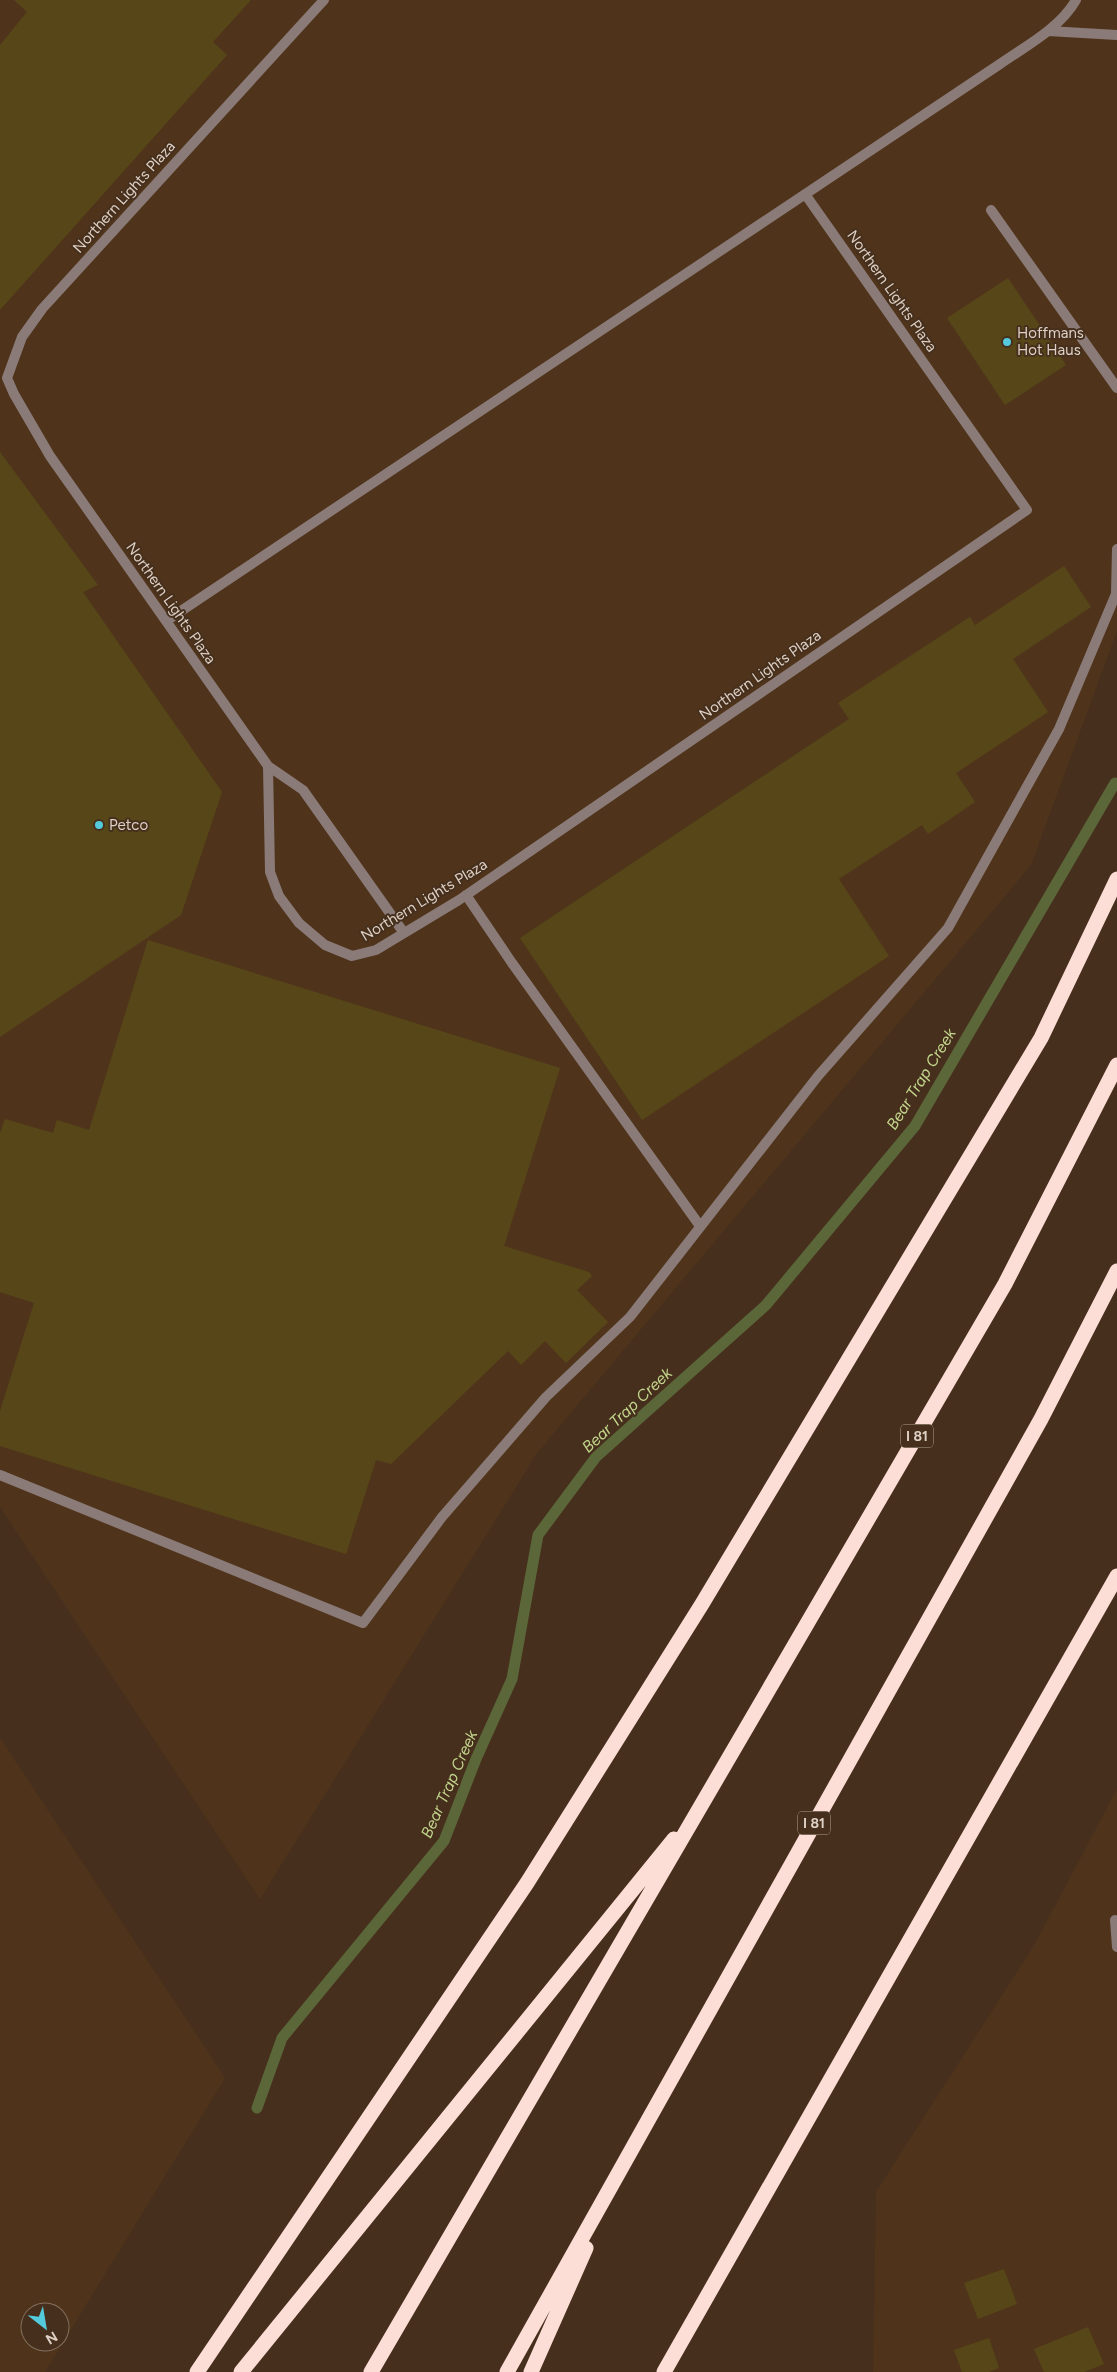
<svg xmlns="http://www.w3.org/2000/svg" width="1117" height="2372" viewBox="0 0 1117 2372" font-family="Figtree,sans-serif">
  <rect width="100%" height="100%" fill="#46301d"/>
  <!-- built -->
  <path fill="#4f341b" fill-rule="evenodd" d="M 0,0 L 1117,0 L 1117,631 L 1031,865 L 537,1453 L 260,1899 L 0,1507 Z
    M 0,1738 L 225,2078 L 45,2372 L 0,2372 ZM 30,2312 L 60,2312 L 60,2342 L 30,2342 Z
    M 1117,1789 L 1117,2372 L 873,2372 L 876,2192 L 1035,1944 Z"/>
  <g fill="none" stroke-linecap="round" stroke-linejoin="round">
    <!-- stream -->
    <path stroke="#5b6639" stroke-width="11" d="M 257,2108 L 282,2038 L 444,1841 L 476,1759 L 512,1679 L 538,1535 L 596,1457 L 766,1305 L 915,1126 L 1115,783"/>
  </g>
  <!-- building -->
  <path fill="#574718" d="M 14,0 L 251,0 L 213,42 L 227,55 L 0,310 L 0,45 L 27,12 Z
    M 1008,278 L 1066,365 L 1005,405 L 947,318 Z
    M 0,452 L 98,585 L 83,592 L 222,792 L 181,915 L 0,1037 Z
    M 1064,566 L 1091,607 L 1013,659 L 1048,712 L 956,773 L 975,802 L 928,834 L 922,825 L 839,879 L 889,956 L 642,1120 L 520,938 L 849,719 L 838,703 L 970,617 L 975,625 Z
    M 148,940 L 560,1068 L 504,1246 L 589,1272 L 592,1276 L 577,1290 L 608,1322 L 566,1363 L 545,1341 L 521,1365 L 508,1351 L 391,1464 L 376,1460 L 346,1554 L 0,1446 L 0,1411 L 34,1303 L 0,1292 L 0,1133 L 5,1119 L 53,1133 L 57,1120 L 89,1130 Z
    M 1004,2269 L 1017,2304 L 978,2319 L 964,2283 Z
    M 1088,2327 L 1104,2364 L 1084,2372 L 1044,2372 L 1034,2349 Z
    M 989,2338 L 999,2368 L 989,2372 L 962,2372 L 954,2350 Z"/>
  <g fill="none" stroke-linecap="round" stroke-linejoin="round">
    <!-- lane -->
    <path stroke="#8b7b78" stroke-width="10" d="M 324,0 L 42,309 L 22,337 L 7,378 L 14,394 L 50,456 L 268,766 L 270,872 L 279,896 L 299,923 L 325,945 L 352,956 L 376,950 L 459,900 L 1027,510 L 805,194
      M 1048,31 L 1117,35
      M 991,210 L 1117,388
      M 166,621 L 1000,64 C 1026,46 1060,28 1076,0
      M 268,766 L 303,790 L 404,933
      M 466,895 L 512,963 L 700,1226
      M 0,1475 L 363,1623 L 442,1517 L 546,1397 L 630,1317 L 818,1076 L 948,928 L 1059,729 L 1116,594 L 1117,549"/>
    <!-- street -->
    <path stroke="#8b7b78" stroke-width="10" d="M 1115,1920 L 1117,1947"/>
    <!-- highway -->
    <path stroke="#fdded7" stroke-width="15" d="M 197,2372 L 527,1883 L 702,1604 L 1041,1038 L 1117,879
      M 241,2372 L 674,1839
      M 371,2372 L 1005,1284 L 1117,1065
      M 507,2372 L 1041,1419 L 1117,1271
      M 531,2372 L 586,2248
      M 664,2372 L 1117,1576"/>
  </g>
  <!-- markers -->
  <g fill="#53cbdc" stroke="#46301d" stroke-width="2">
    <circle cx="1007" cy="342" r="5"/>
    <circle cx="99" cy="825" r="5"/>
  </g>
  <g text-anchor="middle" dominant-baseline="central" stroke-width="4" stroke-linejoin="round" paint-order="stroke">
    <!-- shield labels -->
    <g fill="#46301d" stroke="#b0a093" stroke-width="1">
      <rect x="901" y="1424.5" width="32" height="23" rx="4"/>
      <rect x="798" y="1811.5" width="32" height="23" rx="4"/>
    </g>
    <g font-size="14" font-weight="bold" fill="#ded0c5">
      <text x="917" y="1436">I 81</text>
      <text x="814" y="1823">I 81</text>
    </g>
    <!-- street labels -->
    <g font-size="15" fill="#ded0c5" stroke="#46301d">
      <text transform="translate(124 197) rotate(-48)">Northern Lights Plaza</text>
      <text transform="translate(892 291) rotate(55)">Northern Lights Plaza</text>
      <text transform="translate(171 603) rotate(55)">Northern Lights Plaza</text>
      <text transform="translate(760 675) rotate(-35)">Northern Lights Plaza</text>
      <text transform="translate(424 900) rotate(-31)">Northern Lights Plaza</text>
    </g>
    <!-- poi labels -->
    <g font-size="15" fill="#ded0c5" stroke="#46301d" text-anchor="start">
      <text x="1017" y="333">Hoffmans<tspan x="1017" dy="17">Hot Haus</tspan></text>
      <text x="109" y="825">Petco</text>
    </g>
    <!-- water labels -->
    <g font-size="16" font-style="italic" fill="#c3d58c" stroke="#46301d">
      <text transform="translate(921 1079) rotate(-58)">Bear Trap Creek</text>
      <text transform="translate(627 1410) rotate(-43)">Bear Trap Creek</text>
      <text transform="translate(449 1784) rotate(-66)">Bear Trap Creek</text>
    </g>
  </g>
  <!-- north arrow -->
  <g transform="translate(45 2327) rotate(149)"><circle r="24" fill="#46301d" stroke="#837060"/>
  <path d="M0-4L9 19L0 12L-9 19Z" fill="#53cbdc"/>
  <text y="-8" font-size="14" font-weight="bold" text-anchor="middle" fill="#ded0c5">N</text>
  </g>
</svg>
